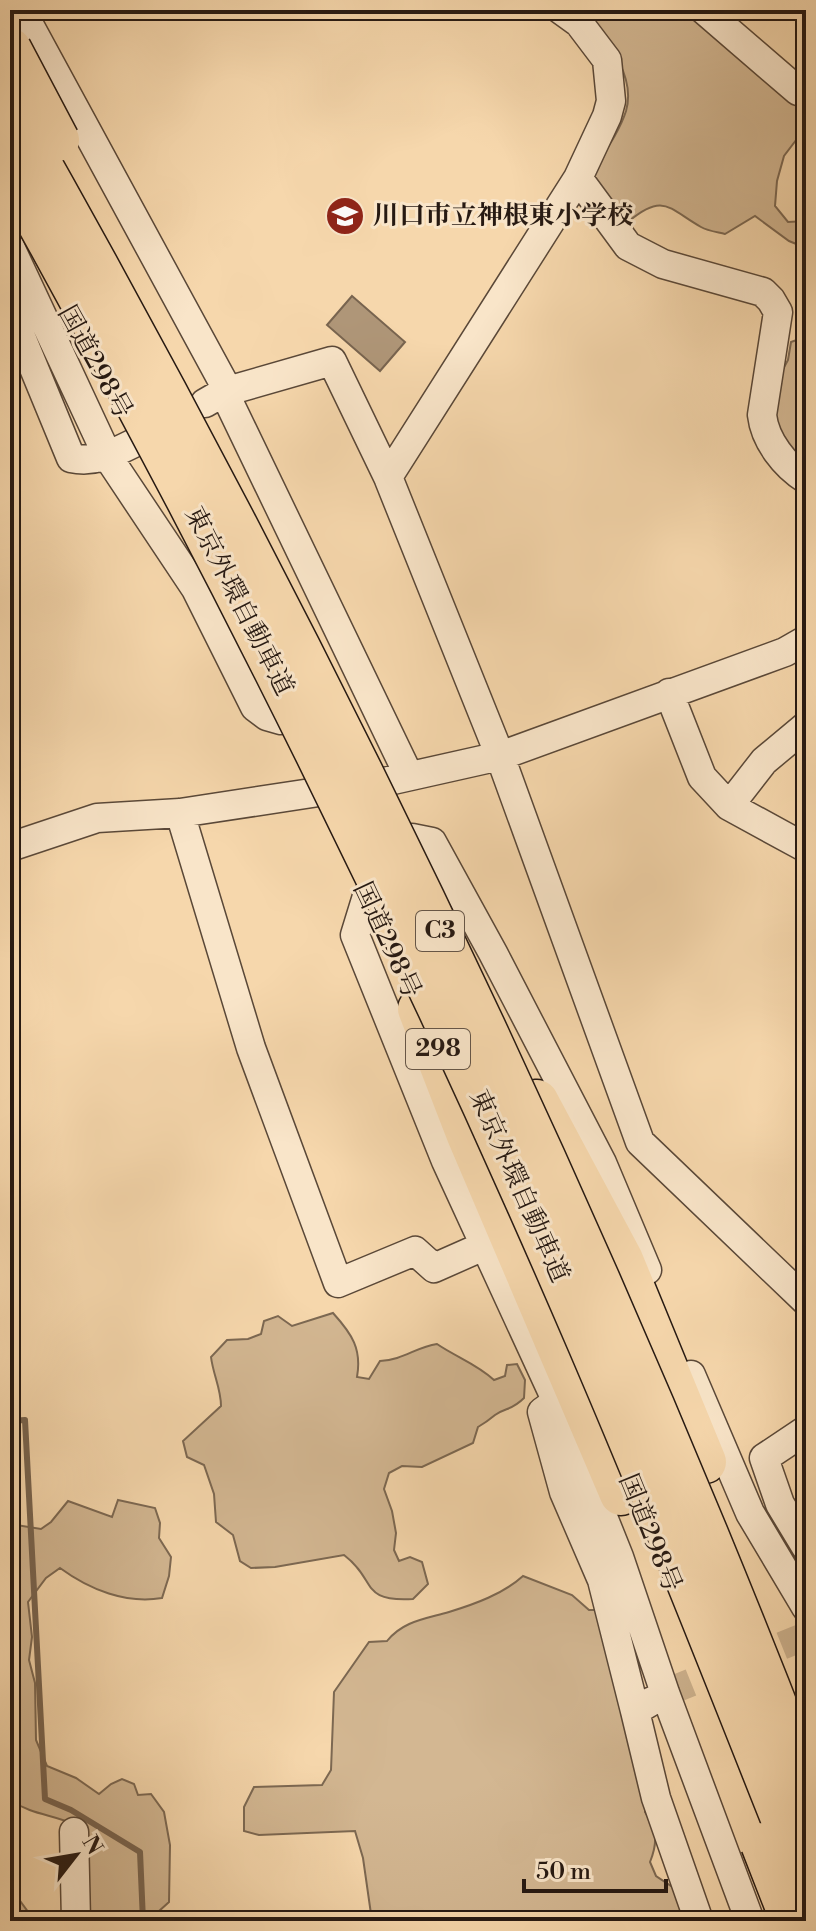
<svg xmlns="http://www.w3.org/2000/svg" width="816" height="1931" viewBox="0 0 816 1931" font-family="'Libre Bodoni','Noto Serif JP',serif">
  <rect width="100%" height="100%" fill="#f6d7ac"/>
  <filter id="stains"><feTurbulence type="fractalNoise" baseFrequency=".0025" numOctaves="4"/><feColorMatrix values="0 0 0 0 .2 0 0 0 0 .09 0 0 0 0 .02 0 0 0 .5 -.17"/></filter>
  <radialGradient id="worn" r=".72"><stop offset=".6" stop-color="#630" stop-opacity="0"/><stop offset="1" stop-color="#630" stop-opacity=".3"/></radialGradient>
  <!-- green -->
  <path fill="#d3b792" stroke="#7c6852" stroke-width="2" d="M 582,10 L 693,10 L 806,102 L 806,127 L 784,156 L 777,181 L 775,206 L 788,222 L 806,221 L 806,248 L 789,241 L 755,216 L 725,234 C 717,232 708,231 701,227 C 669,209 664,192 629,221 L 615,218 L 592,172 C 603,154 619,133 626,111 C 637,73 603,37 582,10 Z
    M 806,333 L 806,468 L 774,431 L 775,384 L 788,360 L 791,342 L 805,337 Z
    M 333,1313 C 352,1334 362,1349 357,1377 L 369,1379 L 380,1361 C 403,1360 416,1347 437,1344 C 456,1357 477,1364 494,1380 L 505,1376 L 507,1365 L 517,1364 L 525,1380 L 524,1398 C 511,1411 506,1407 495,1415 C 489,1420 485,1423 478,1427 L 473,1443 L 422,1467 L 402,1466 L 389,1473 L 384,1489 L 392,1511 L 396,1533 L 394,1550 L 399,1561 L 410,1557 L 422,1562 L 428,1584 L 413,1599 C 359,1602 378,1581 344,1555 L 275,1567 L 251,1568 L 240,1561 L 233,1535 L 216,1522 L 214,1494 L 204,1465 L 187,1457 L 183,1441 L 221,1406 C 221,1389 213,1374 211,1357 L 227,1340 L 248,1339 L 261,1334 L 264,1321 L 278,1316 L 292,1326 Z
    M 118,1500 L 155,1508 L 160,1523 L 159,1538 L 171,1557 L 169,1576 L 162,1598 C 126,1604 90,1590 60,1568 L 46,1578 L 28,1602 L 32,1637 L 29,1660 L 35,1683 L 36,1740 L 47,1766 L 76,1778 L 99,1794 L 111,1784 L 122,1779 L 134,1784 L 138,1795 L 151,1794 L 164,1812 L 170,1845 L 169,1902 L 148,1921 L 83,1921 L 78,1826 C 54,1814 34,1816 10,1800 L 10,1524 L 41,1529 L 51,1522 L 68,1501 L 112,1517 Z
    M 523,1576 L 572,1595 L 589,1610 L 602,1610 L 647,1798 L 645,1812 C 657,1830 658,1842 650,1862 L 656,1876 L 680,1892 L 692,1921 L 372,1921 L 363,1858 L 355,1831 L 259,1835 L 244,1831 L 244,1807 L 254,1787 L 322,1785 L 331,1770 L 334,1692 L 369,1642 L 387,1641 C 403,1621 425,1619 449,1612 C 475,1604 503,1594 523,1576 Z
    M 10,1887 L 31,1916 L 29,1921 L 10,1921 Z"/>
  <!-- water -->
  <path fill="#af9678" stroke="#78644f" stroke-width="2" d="M 352,296 L 405,342 L 380,371 L 327,325 Z"/>
  <g fill="none" stroke-linecap="round" stroke-linejoin="round">
    <!-- stream -->
    <path stroke="#78644f" stroke-width="6" d="M 10,1421 L 25,1420 L 45,1799 L 71,1810 L 140,1852 L 143,1921"/>
    <!-- minor-tunnel -->
    <path stroke="#ccb18d" stroke-width="28" stroke-dasharray="28 14" stroke-linecap="butt" d="M 665,1693 L 806,1636"/>
    <defs>
      <path id="minor" d="M 21,10 L 228,391
        M 704,10 L 798,91 L 806,93
        M 578,178 L 628,246 L 663,264 L 763,292 L 771,300 L 778,312 L 762,415 C 765,441 785,466 806,479
        M 10,247 L 108,457 L 196,589 L 255,707 L 267,716 L 281,720
        M 10,310 L 71,458 C 94,463 112,454 132,444
        M 224,392 L 409,776
        M 205,403 L 224,392 L 332,361 L 388,477 L 500,756 L 640,1142 L 806,1301
        M 388,477 L 578,178 L 607,116 L 611,101 L 607,60 L 579,23 L 561,10
        M 669,693 L 702,777 L 729,806 L 806,848
        M 729,806 L 764,761 L 806,726
        M 180,813 L 251,1048 L 338,1283 L 415,1251 L 434,1268 L 486,1245
        M 412,838 L 432,842 L 493,953 L 602,1163 L 647,1270
        M 10,847 L 97,818 L 180,813 L 384,782 L 500,756 L 785,652 L 806,640
        M 367,896 L 355,935 L 446,1161 L 557,1402 L 619,1557 L 665,1693 L 750,1921
        M 691,1375 L 750,1513 L 806,1607
        M 556,1402 L 542,1412 L 564,1492 L 602,1580 L 635,1711
        M 806,1430 L 764,1458 L 780,1504 L 806,1547
        M 652,1701 L 635,1711 L 656,1798 L 699,1921
        M 74,1832 L 76,1921"/>
      <path id="highway" d="M 419,1009 L 467,1133 L 621,1494
        M 537,1101 L 622,1260 L 705,1462"/>
    </defs>
    <!-- minor casing -->
    <use href="#minor" stroke="#5a4838" stroke-width="31"/>
    <!-- highway casing -->
    <use href="#highway" stroke="#261912" stroke-width="45"/>
    <!-- minor -->
    <use href="#minor" stroke="#f9e5c9" stroke-width="28"/>
    <!-- highway -->
    <use href="#highway" stroke="#f6d7ac" stroke-width="42"/>
    <defs>
      <path id="highway-bridge" d="M 10,49 L 58,140
        M 10,110 C 315,648 584,1206 806,1783
        M 10,172 C 223,552 417,943 589,1344 C 665,1521 735,1700 806,1879
        M 762,1844 L 792,1921"/>
    </defs>
    <!-- highway-bridge casing -->
    <use href="#highway-bridge" stroke="#261912" stroke-width="45" stroke-linecap="butt"/>
    <!-- highway-bridge -->
    <use href="#highway-bridge" stroke="#f6d7ac" stroke-width="42"/>
  </g>
  <!-- icons -->
  <defs>
    <symbol id="school-disc" viewBox="-11 -11 22 22"><circle r="9.5" fill="#8f2418" stroke="#f9e5c9"/><path d="M0-5L7-2L0 1L-7-2ZM-4 1L0 2.5L4 1V4Q0 6-4 4Z" fill="#fff"/></symbol>
  </defs>
  <g fill-rule="evenodd">
    <use href="#school-disc" x="323" y="194" width="44" height="44"/>
  </g>
  <g text-anchor="middle" dominant-baseline="central" stroke-width="6" stroke-linejoin="round" paint-order="stroke">
    <!-- shield labels -->
    <g fill="#f9e5c9" stroke="#655649" stroke-width="2">
      <rect x="416" y="911" width="48" height="40" rx="6"/>
      <rect x="406" y="1029" width="64" height="40" rx="6"/>
    </g>
    <g font-size="24" font-weight="bold" fill="#261912">
      <text x="440" y="931">C3</text>
      <text x="438" y="1049">298</text>
    </g>
    <!-- poi labels -->
    <g font-size="26" font-weight="bold" fill="#261912" stroke="#f9e5c9" text-anchor="start">
      <text x="373" y="216">川口市立神根東小学校</text>
    </g>
    <!-- street labels -->
    <g font-size="26" fill="#261912" stroke="#f9e5c9">
      <text transform="translate(95 362) rotate(61)">国道298号</text>
      <text transform="translate(239 601) rotate(63)">東京外環自動車道</text>
      <text transform="translate(387 940) rotate(65)">国道298号</text>
      <text transform="translate(519 1186) rotate(66)">東京外環自動車道</text>
      <text transform="translate(650 1533) rotate(68)">国道298号</text>
    </g>
  </g>
  <!-- margin -->
  <rect width="816" height="1931" fill="none" stroke="#f6d7ac" stroke-width="40"/>
  <rect x="12" y="12" width="792" height="1907" fill="none" stroke="#261912" stroke-width="4"/>
  <rect x="20" y="20" width="776" height="1891" fill="none" stroke="#261912" stroke-width="2"/>
  <!-- north arrow -->
  <g transform="translate(76 1855) rotate(59)" stroke="#f9e5c9" stroke-width="6" paint-order="stroke">
  <path d="M0-6L14 30L0 20L-14 30Z" fill="#261912"/>
  <text y="-12" font-size="22" font-weight="bold" text-anchor="middle" fill="#261912">N</text>
  </g>
  <!-- scale -->
  <path d="M524 1879v12h142v-12" fill="none" stroke="#261912" stroke-width="4"/>
  <text x="536" y="1879" font-size="24" fill="#261912" stroke="#f9e5c9" stroke-width="6" paint-order="stroke">50 m</text>
  <rect width="100%" height="100%" filter="url(#stains)"/>
  <rect width="100%" height="100%" fill="url(#worn)"/>
</svg>
